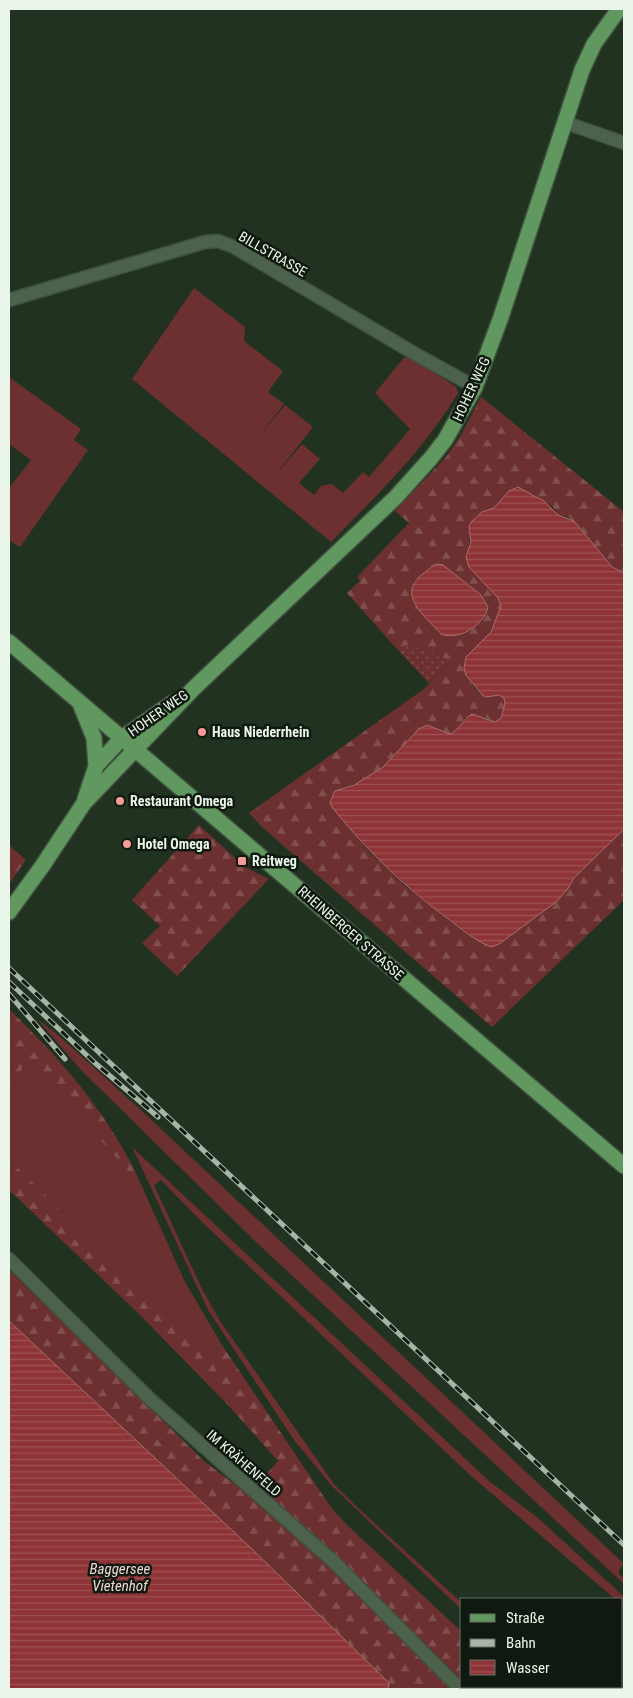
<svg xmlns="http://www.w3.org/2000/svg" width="633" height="1698" viewBox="0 0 633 1698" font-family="'Roboto Condensed',sans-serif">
  <defs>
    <pattern id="forest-firs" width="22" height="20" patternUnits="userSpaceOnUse" patternTransform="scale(1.25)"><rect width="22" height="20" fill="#6d3031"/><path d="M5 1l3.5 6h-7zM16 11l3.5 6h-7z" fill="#824f4f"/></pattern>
    <pattern id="garden-dots" width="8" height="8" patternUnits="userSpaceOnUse" patternTransform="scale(1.25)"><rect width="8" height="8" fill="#6d3031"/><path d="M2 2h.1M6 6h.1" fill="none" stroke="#824f4f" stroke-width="1.8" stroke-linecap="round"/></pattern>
    <pattern id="water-rules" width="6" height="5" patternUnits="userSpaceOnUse" patternTransform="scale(1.25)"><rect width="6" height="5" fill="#8e3437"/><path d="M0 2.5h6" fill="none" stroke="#9e5254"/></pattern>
  </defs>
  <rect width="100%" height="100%" fill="#213320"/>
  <!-- grass -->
  <path fill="#6d3031" d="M 194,288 L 245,327 L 244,341 L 283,371 L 268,392 L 284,404 L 258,437 L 285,405 L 313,427 L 273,478 L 302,444 L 320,459 L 299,483 L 314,495 L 321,486 L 332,484 L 343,493 L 363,472 L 369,477 L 410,429 L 375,393 L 407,354 L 456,387 L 458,393 C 424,450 377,495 331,542 L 132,379 Z
    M 9,377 L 81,429 L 74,440 L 88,450 L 20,547 L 9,540 L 9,488 L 31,460 L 9,444 Z
    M 37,1019 L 57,1034 L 143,1112 L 624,1564 L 619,1570 L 619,1574 L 624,1578 L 624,1584 L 257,1243 L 82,1071 Z
    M 28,1058 L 130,1173 L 135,1171 L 185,1282 L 222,1345 L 208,1355 L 9,1159 L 9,1091 Z
    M 132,1147 L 489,1481 L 538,1518 L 619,1592 L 624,1597 L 624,1608 L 622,1606 L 622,1599 L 615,1599 L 470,1475 L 201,1221 L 161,1180 L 154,1185 L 202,1289 L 220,1321 L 334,1484 L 358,1508 L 462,1603 L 462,1610 L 332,1486 L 294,1440 L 208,1310 Z"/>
  <!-- forest -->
  <path fill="url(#forest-firs)" fill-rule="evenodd" d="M 481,397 L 624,512 L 624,573 L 612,567 L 569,517 L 558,515 L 553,507 L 533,494 L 509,491 C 504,497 500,504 493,508 C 486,513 478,512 473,520 C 469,526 469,557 469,567 C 477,575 496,590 500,601 C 506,619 475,651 464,663 C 465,672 476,696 486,697 C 490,697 495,696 499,695 L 504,698 L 505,704 L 501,718 L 495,722 L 484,717 L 465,718 L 455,732 L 450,734 L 427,725 L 419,729 L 382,768 L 362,781 L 342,788 L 339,816 L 370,853 L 405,886 L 469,936 L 491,947 L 499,944 L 556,902 L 567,890 L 574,878 L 624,829 L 624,900 L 492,1027 L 263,828 L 249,813 L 424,689 L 450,662 C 437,652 423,652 409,645 L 397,649 L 347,593 L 360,581 L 357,577 L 409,523 L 395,511 L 446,457 L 461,435 ZM 443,565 L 481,595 L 486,602 L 483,618 L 462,634 L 444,635 L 413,582 L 432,566 Z
    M 199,825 L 245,867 L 269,879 L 177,976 L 142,943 L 160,926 L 132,900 Z
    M 9,845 L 26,860 L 9,884 Z
    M 9,1009 C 61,1060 102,1106 135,1171 L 130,1173 L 28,1059 L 9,1091 Z
    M 9,1159 L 208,1355 L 222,1345 L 330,1506 L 346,1524 L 462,1632 L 462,1683 L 316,1536 L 255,1486 L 278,1461 L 229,1406 L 139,1314 L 9,1190 Z
    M 9,1270 L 204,1461 L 293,1529 L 455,1689 L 388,1689 L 389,1683 L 253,1550 L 9,1321 Z"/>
  <!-- garden -->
  <path fill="url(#garden-dots)" d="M 409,644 C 423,652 439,651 450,662 L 429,683 L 397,649 Z"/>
  <!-- water -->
  <path fill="url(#water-rules)" stroke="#aa6e6c" d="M 518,487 L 544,501 L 558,515 L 574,521 L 612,567 L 624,573 L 624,829 L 574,878 L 567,890 L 556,902 L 499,944 L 491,947 C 474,940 461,929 447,918 C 400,883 368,852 332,807 L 330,802 L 335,791 L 354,785 L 382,768 L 419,729 L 427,725 L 450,734 C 460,730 462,719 472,714 L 495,722 L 501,718 L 505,704 L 504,698 L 499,695 L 486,697 L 482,695 L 466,675 L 464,668 L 466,657 L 491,632 L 501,606 L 498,598 L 469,567 L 466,557 L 471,542 L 469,526 L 472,521 L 482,512 L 494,508 L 509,491 Z
    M 437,564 L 443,565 L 481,595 L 488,607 C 484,625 459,641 441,634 C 424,615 395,594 424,573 C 428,570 432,566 437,564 Z
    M 9,1321 L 253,1550 L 389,1683 L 388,1689 L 9,1689 Z"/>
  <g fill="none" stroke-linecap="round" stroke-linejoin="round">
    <defs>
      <path id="minor" d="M 564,122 L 624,143
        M 9,300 L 205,242 L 218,241 L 234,247 L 412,352 L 475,387
        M 9,1259 L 150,1399 L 335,1563 L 460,1689"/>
      <path id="major" d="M 9,642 L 624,1166
        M 81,706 L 94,738 L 96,766
        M 85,799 L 96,766 L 122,738 L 172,703
        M 9,912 L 43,865 L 84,803 L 194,688 L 396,497 L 431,458 L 445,440 L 475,387 L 501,317 L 582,70 L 594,44 L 619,9"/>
    </defs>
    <!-- minor casing -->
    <use href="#minor" stroke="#3f503f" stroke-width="15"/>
    <!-- major casing -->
    <use href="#major" stroke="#3f503f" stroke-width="18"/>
    <!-- minor -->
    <use href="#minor" stroke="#4d624c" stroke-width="12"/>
    <!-- major -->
    <use href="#major" stroke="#61985f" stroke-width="15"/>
    <defs>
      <path id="rail" d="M 9,968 L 624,1545
        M 9,982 L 95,1063 L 158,1117
        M 9,994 L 65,1059"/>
    </defs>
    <!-- rail casing -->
    <use href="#rail" stroke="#a7b5a6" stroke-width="5"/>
    <!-- rail -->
    <use href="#rail" stroke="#101910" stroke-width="3" stroke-dasharray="9" stroke-linecap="butt"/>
  </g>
  <!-- markers -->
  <g fill="#f59b99" stroke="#101910" stroke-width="2">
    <circle cx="202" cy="732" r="5"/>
    <circle cx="120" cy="801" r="5"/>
    <circle cx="127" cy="844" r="5"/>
    <rect x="237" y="856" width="10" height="10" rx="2.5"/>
  </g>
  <g text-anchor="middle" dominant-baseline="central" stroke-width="5" stroke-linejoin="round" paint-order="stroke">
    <!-- street labels -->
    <g font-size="14" fill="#eaf6e9" stroke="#101910">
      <text transform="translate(273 254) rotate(30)">BILLSTRASSE</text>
      <text transform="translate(471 389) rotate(-65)">HOHER WEG</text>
      <text transform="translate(158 713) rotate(-35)">HOHER WEG</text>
      <text transform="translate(351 933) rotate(41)">RHEINBERGER STRASSE</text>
      <text transform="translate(244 1463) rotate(41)">IM KRÄHENFELD</text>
    </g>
    <!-- poi labels -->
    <g font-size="14" font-weight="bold" fill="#eaf6e9" stroke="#101910" text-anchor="start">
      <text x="212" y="732">Haus Niederrhein</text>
      <text x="130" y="801">Restaurant Omega</text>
      <text x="137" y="844">Hotel Omega</text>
      <text x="252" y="861">Reitweg</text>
    </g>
    <!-- water labels -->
    <g font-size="15" font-style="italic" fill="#f1d6d5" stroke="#101910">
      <text x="120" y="1569">Baggersee<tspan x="120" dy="17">Vietenhof</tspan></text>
    </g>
  </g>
  <!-- border -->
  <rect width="633" height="1698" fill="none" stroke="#eaf6e9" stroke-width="20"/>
  <!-- legend -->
  <rect x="460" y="1598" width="162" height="90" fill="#101910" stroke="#677167"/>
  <rect x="470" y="1614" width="25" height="8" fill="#61985f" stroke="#677167"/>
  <text x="506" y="1623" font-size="15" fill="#eaf6e9">Straße</text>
  <rect x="470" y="1639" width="25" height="8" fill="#a7b5a6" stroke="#677167"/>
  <text x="506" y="1648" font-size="15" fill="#eaf6e9">Bahn</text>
  <rect x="470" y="1660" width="25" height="15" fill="url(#water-rules)" stroke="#677167"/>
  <text x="506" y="1673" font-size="15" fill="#eaf6e9">Wasser</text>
</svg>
